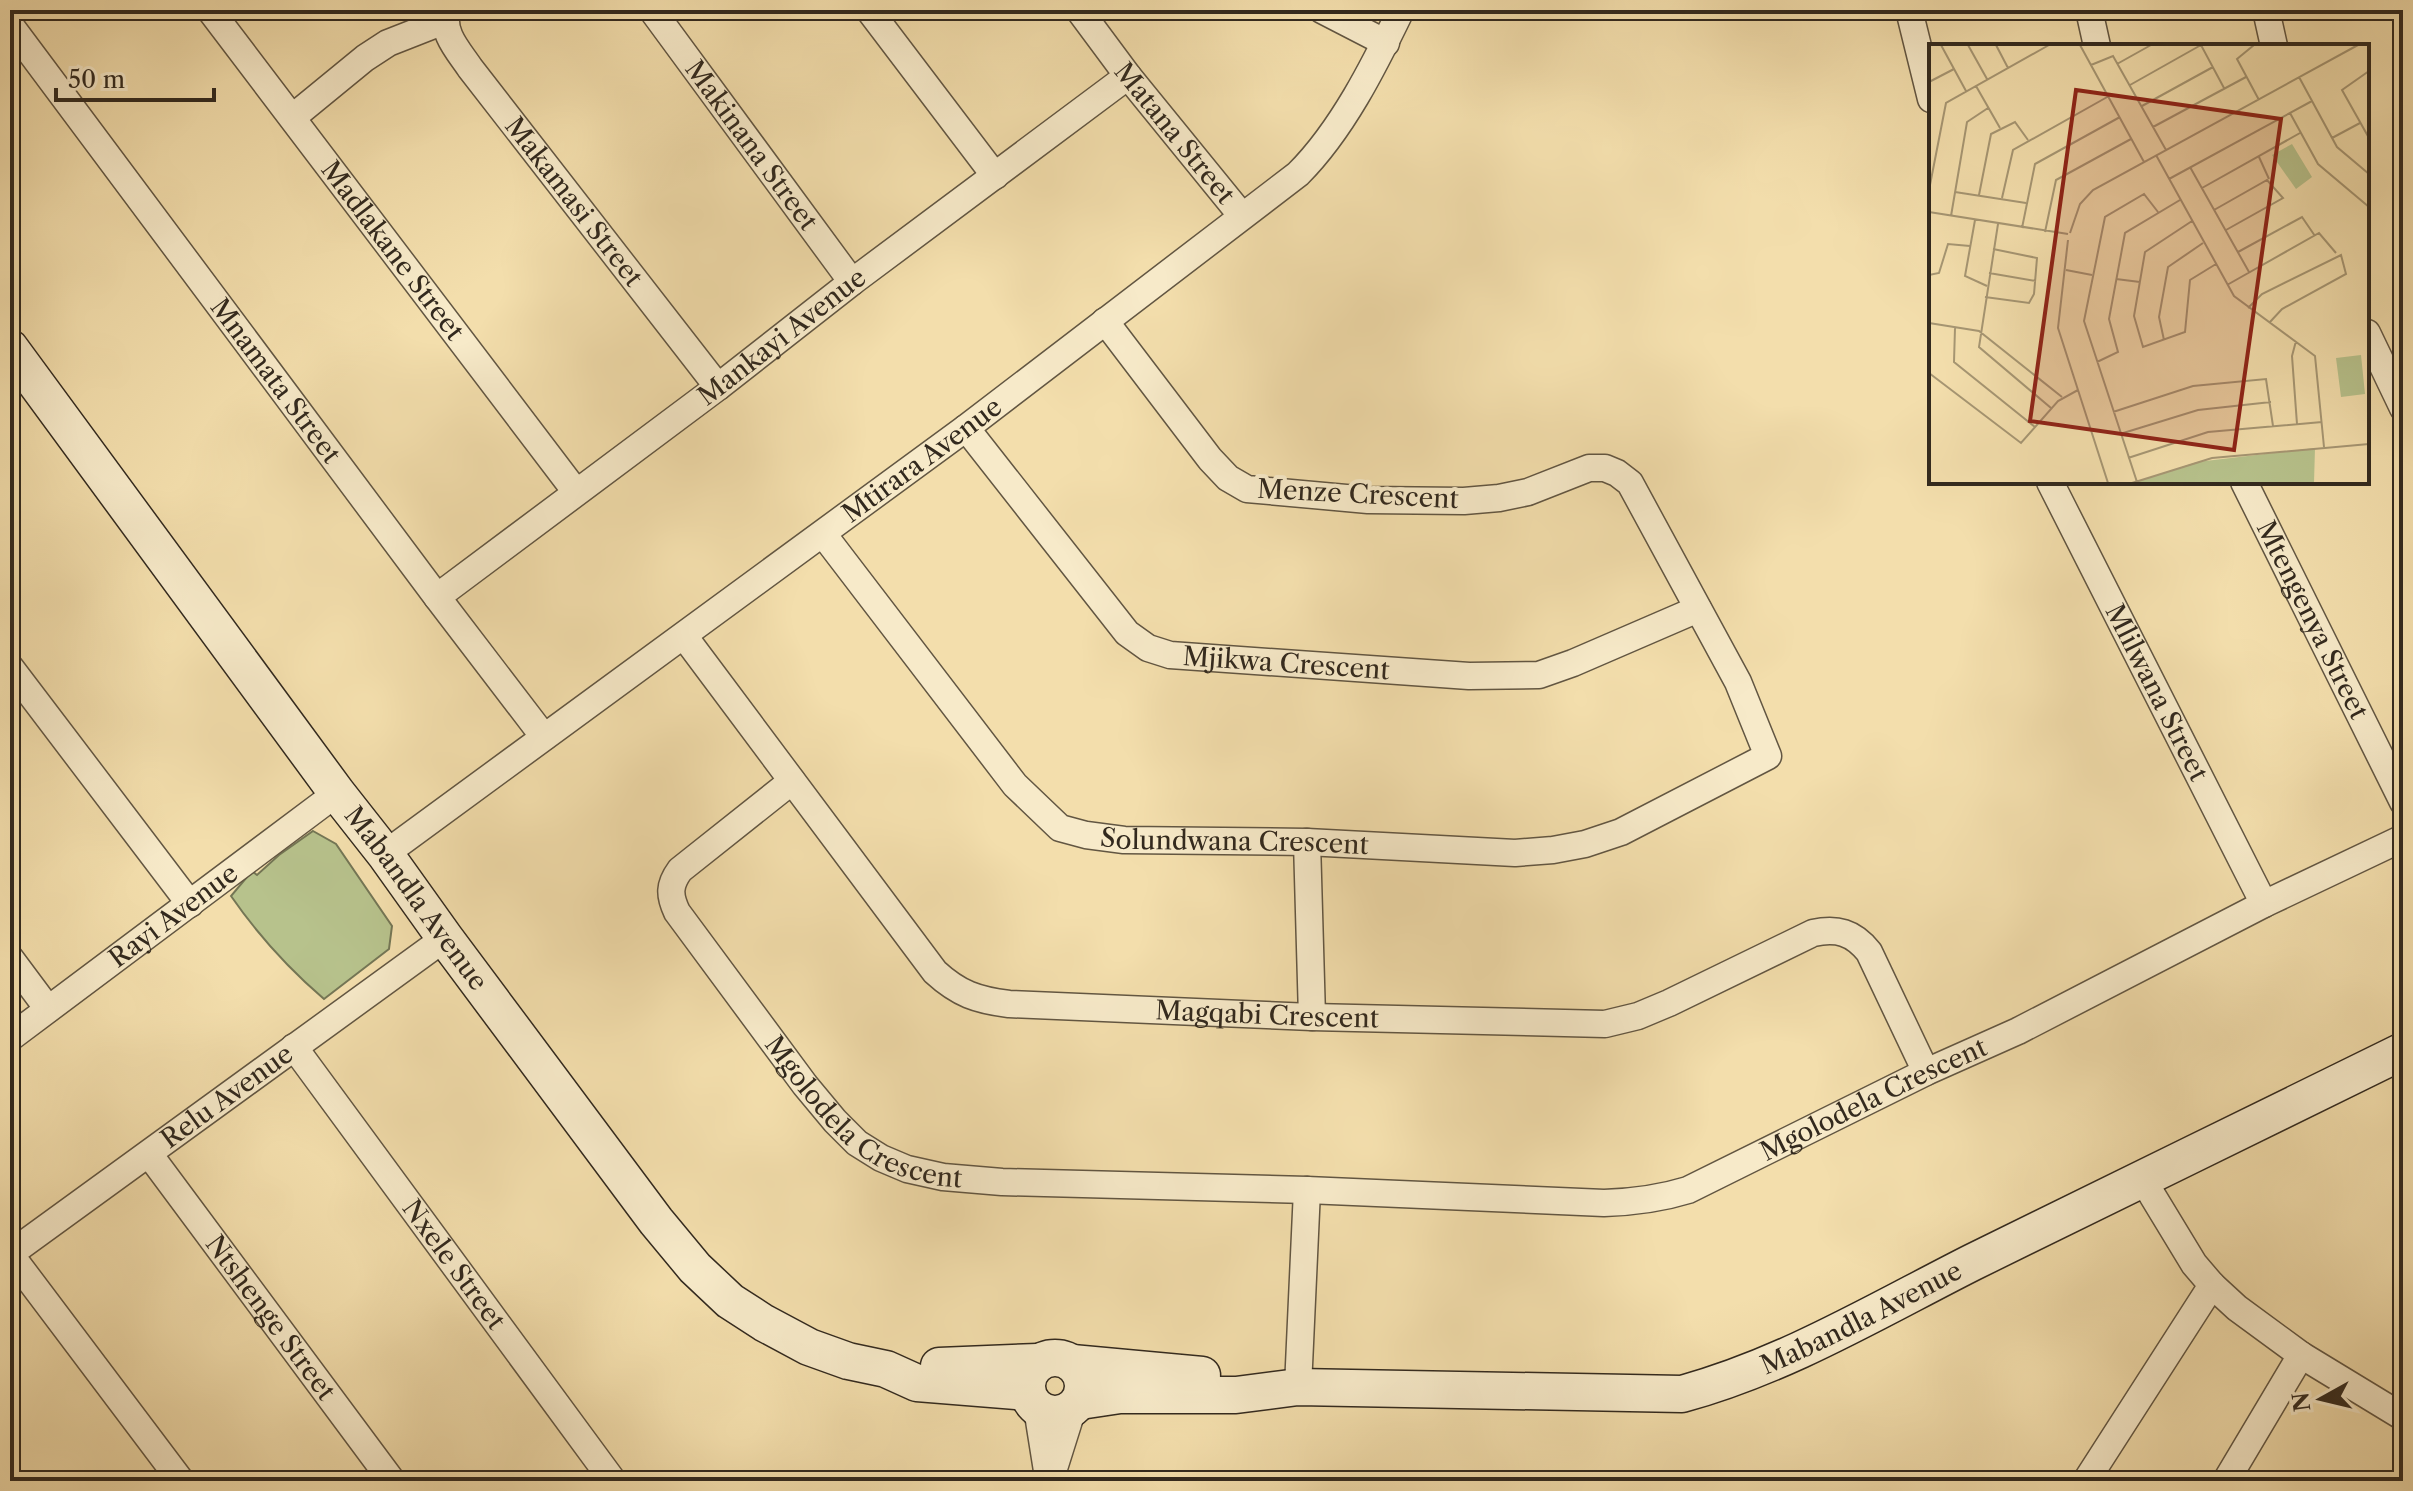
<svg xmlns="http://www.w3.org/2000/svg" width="2413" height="1491" viewBox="0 0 2413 1491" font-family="'Libre Caslon Text',serif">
  <rect width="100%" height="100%" fill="#f3deac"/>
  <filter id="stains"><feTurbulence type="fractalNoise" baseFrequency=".0025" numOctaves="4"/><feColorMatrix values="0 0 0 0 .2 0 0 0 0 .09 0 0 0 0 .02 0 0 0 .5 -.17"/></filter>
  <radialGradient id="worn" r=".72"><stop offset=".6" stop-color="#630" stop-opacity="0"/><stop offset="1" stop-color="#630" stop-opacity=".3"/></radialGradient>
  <!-- green -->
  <path fill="#b7c28c" stroke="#747655" stroke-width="2" d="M 313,831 L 336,844 L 392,926 L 389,949 L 324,999 C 288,968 258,935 231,896 L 252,871 L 257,875 L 279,855 Z"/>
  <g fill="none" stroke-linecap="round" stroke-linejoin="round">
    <defs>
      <g id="street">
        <path id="s1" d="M 210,10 L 576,492"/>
        <path id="s2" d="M 447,10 C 441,33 458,50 470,68 L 718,387"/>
        <path id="s3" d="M 652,10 L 852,282"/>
        <path d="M 869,10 L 995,176"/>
        <path id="s4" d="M 1079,10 L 1128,76 L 1242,216"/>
        <path d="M 1322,10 L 1386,43"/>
        <path d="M 1909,10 L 1931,99"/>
        <path d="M 2089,10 L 2097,46"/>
        <path d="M 2266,10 L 2274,46"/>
        <path id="s5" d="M 10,25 L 437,597 L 544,737"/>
        <path d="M 293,117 L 365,58 L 388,43 L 444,21"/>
        <path d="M 2367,333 L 2403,408"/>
        <path id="s6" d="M 966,428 L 1127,633 L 1148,648 L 1170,655 L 1469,676 L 1539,675 L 1573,663 L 1698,609"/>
        <path id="s7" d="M 2050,482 L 2264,904"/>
        <path id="s8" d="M 2244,482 L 2403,802"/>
        <path id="s9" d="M 823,534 L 1015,785 L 1060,828 L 1086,835 L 1124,840 L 1307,842 L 1515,853 L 1553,850 L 1585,844 L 1621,832 L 1768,756 L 1738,682 L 1630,483 L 1617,473 L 1605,468 L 1589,468 L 1528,492 L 1499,498 L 1464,501 L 1368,500 L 1247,489 L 1228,478 L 1210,459 L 1105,321"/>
        <path id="s10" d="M 437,597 L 718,387 L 852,282 L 1128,76"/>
        <path id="s11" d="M 684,636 L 935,972 C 959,994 977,1000 1009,1004 L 1312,1017 L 1605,1024 L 1638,1016 L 1669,1003 L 1813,933 C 1837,928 1853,932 1869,952 L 1926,1072"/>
        <path d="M 10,667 L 190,904"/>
        <path id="s12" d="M 792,781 L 680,870 C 669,885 669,895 677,912 L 805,1085 L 835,1121 L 857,1143 L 881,1158 L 907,1169 L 943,1177 L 1002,1182 L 1307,1190 L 1604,1203 C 1634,1202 1659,1199 1688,1190 L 1926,1072 L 2018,1031 L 2264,904 L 2403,838"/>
        <path d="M 1307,842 L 1312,1017"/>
        <path id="s13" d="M 385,854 L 966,428 L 1298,174 C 1342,130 1374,66 1401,10"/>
        <path d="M 10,958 L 48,1009"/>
        <path id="s14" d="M 10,1038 L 337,793"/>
        <path id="s15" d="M 294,1047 L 613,1481"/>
        <path id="s16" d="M 149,1154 L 392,1481"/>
        <path d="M 2143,1180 L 2194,1264 L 2212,1285 L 2237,1308 L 2301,1355 L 2403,1417"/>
        <path id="s17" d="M 10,1254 L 445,938"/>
        <path d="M 10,1254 L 181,1481"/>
        <path d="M 1298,1387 L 1307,1190"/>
        <path d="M 1037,1408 L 1048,1477"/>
        <path d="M 1050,1481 L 1073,1408"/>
        <path d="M 2086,1481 L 2212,1285"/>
        <path d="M 2226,1481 L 2301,1355"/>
      </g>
      <g id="secondary">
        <path id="s18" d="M 10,348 L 337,793 L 385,854 L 445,938 L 656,1221 L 695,1268 L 730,1301 L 764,1323 L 809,1347 L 848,1361 L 886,1369 L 917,1383 L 1027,1392"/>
        <circle cx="1055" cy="1386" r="28"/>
        <path d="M 1072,1363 L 1202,1375"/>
        <path d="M 939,1366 L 1038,1362"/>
        <path id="s19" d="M 1080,1401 L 1120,1395 L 1236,1395 L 1298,1387 L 1682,1394 C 1785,1366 1878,1310 1973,1262 C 2116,1191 2260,1122 2403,1051"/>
      </g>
    </defs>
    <!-- street casing -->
    <use href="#street" stroke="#625642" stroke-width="29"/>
    <!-- secondary casing -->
    <use href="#secondary" stroke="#32291e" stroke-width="39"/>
    <!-- street -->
    <use href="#street" stroke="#f7eac9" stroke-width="26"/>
    <!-- secondary -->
    <use href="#secondary" stroke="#f7eac9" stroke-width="36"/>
  </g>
  <g text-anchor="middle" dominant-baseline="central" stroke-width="8" stroke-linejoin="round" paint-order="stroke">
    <!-- street labels -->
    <g font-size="26" fill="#32291e" stroke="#f7eac9">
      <text stroke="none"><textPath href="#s4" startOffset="156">Matana Street</textPath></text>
      <text stroke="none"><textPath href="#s3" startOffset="168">Makinana Street</textPath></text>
      <text stroke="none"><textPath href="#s2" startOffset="234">Makamasi Street</textPath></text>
      <text stroke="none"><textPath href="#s1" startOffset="302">Madlakane Street</textPath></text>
      <text stroke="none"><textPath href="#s10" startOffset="432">Mankayi Avenue</textPath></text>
      <text stroke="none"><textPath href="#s5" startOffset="444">Mnamata Street</textPath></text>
      <text stroke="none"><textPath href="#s13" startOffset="666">Mtirara Avenue</textPath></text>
      <text transform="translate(1358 494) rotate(3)">Menze Crescent</text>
      <text stroke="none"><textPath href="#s8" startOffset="154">Mtengenya Street</textPath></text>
      <text stroke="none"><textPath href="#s6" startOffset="426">Mjikwa Crescent</textPath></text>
      <text stroke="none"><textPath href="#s7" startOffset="236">Mlilwana Street</textPath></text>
      <text stroke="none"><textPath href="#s9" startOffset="554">Solundwana Crescent</textPath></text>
      <text stroke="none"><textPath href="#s18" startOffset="684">Mabandla Avenue</textPath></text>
      <text stroke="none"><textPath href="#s14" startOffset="204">Rayi Avenue</textPath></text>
      <text stroke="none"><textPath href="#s11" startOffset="760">Magqabi Crescent</textPath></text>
      <text stroke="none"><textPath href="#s17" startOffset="268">Relu Avenue</textPath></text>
      <text stroke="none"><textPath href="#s12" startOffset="1528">Mgolodela Crescent</textPath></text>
      <text stroke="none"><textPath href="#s12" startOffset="470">Mgolodela Crescent</textPath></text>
      <text stroke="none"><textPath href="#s15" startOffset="270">Nxele Street</textPath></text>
      <text stroke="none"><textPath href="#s19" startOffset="798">Mabandla Avenue</textPath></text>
      <text stroke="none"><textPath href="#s16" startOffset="204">Ntshenge Street</textPath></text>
    </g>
  </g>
  <!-- overview -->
  <g transform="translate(1929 44)">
    <rect width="440" height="440" fill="#f3deac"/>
    <path d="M 363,100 L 383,133 L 367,145 L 343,111 ZM 432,311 L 436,350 L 412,353 L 407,314 ZM 386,404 L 385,439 L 203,439 L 268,418 Z" fill="#b7c28c"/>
    <path fill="none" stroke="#a69673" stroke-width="2" d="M 12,1 L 37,47M 39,1 L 58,35M 67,1 L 79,24M 151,1 L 215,118M 325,1 L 308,15 L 330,56M 188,20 L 222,1M 162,21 L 184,12 L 237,106M 440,27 L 413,46 L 440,94M 370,33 L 408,103 L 440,130M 0,38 L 25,25M 201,41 L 272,1 L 295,44M 47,42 L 71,84M 213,62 L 284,23M 361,69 L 389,120 L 440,163M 224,83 L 317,33M 403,94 L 431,79M 227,111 L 305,252 L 386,312 L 395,403M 330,113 L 340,135M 261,123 L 320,228M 240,135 L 383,57M 273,144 L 371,89M 0,146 L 17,59 L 120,1M 26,148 L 97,159M 50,151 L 62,90 L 86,78 L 99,96M 73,154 L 84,106 L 180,52M 285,166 L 338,136 L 354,154 L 297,186M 0,168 L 139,190M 22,172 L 38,78 L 59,64M 46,176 L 36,232 L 58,242M 263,177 L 216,208 L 205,272 L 214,303 L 256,288 L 261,236 L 287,220M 69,180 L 50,303 L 122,364M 93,184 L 106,120 L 191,73M 116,188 L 127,136 L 202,95M 141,189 L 151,160 L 164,146 L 429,1M 139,196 L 129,284 L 179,439M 309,208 L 373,173 L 386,192M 137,226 L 163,231M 60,229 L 107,237M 0,231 L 10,229 L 19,200 L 41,202M 187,235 L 211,238M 298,241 L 390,189 L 407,209M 56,253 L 100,259 L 105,250 L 108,214 L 64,205M 319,264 L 333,250 L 412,211 L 417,230 L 353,265 L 341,278M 0,279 L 50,287 L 133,353M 26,284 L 25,318 L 106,383M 235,296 L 230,273 L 239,223 L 274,199M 367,297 L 363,312 L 368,380M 168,318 L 189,308 L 180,275 L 196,189 L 251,156M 0,329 L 92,399 L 129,357 L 149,346M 184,368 L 264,342 L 337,335 L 344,382M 191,390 L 269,366 L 342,358M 199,414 L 279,388 L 393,378M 208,438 L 155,277 L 176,173 L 215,150 L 229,168M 203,439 L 283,414 L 440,400"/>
    <path fill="#8f2418" fill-opacity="0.15" stroke="#8f2418" stroke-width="4" d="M 147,46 L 352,75 L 305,406 L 101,377 Z"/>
    <rect width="440" height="440" fill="none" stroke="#32291e" stroke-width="4"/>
  </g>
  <!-- margin -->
  <rect width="2413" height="1491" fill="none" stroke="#f3deac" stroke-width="40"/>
  <rect x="12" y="12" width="2389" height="1467" fill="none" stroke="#32291e" stroke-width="4"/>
  <rect x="20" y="20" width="2373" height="1451" fill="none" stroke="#32291e" stroke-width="2"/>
  <!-- north arrow -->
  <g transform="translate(2321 1399) rotate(262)" stroke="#f7eac9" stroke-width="6" paint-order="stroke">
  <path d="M0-6L14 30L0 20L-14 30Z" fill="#32291e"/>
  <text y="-12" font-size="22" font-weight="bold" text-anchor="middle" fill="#32291e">N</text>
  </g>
  <!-- scale -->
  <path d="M56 88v12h158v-12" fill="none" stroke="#32291e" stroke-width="4"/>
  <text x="68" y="88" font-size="24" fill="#32291e" stroke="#f7eac9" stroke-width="6" paint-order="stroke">50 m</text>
  <rect width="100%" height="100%" filter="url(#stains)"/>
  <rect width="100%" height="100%" fill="url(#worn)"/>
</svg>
